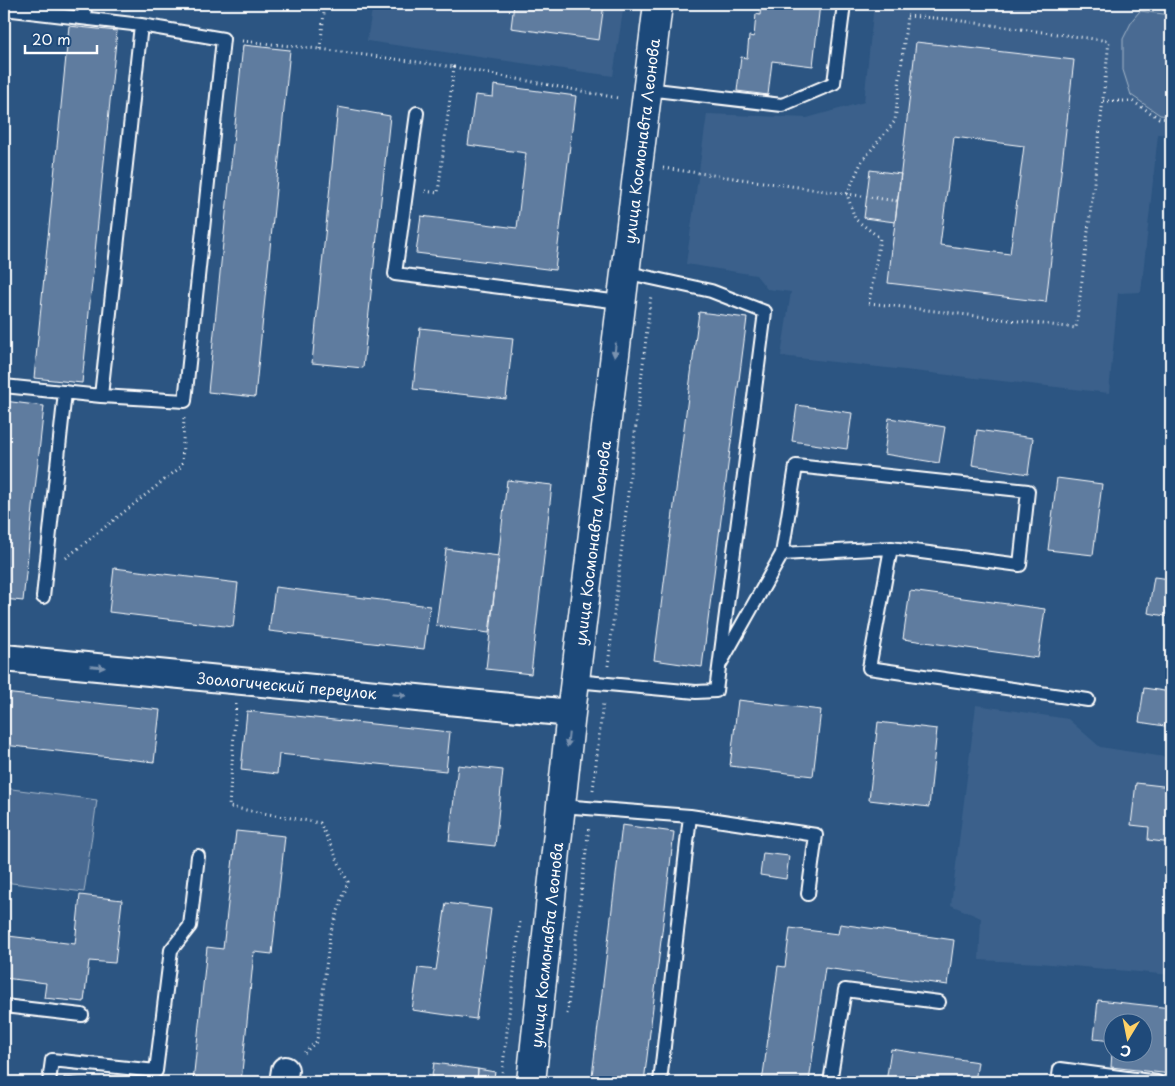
<svg xmlns="http://www.w3.org/2000/svg" width="1175" height="1086" viewBox="0 0 1175 1086" font-family="'Playpen Sans',sans-serif">
  <rect width="100%" height="100%" fill="#2c5582"/>
  <filter id="ink" filterUnits="userSpaceOnUse"><feTurbulence type="fractalNoise" baseFrequency=".02" numOctaves="2"/><feDisplacementMap in="SourceGraphic" scale="10" xChannelSelector="R" yChannelSelector="G"/><feConvolveMatrix kernelMatrix="1 2 1 2 8 2 1 2 1" color-interpolation-filters="sRGB"/></filter>
  <g filter="url(#ink)">
    <!-- built -->
    <path fill="#3b618b" fill-rule="evenodd" d="M 373,4 L 624,4 L 613,76 L 367,41 Z
      M 874,4 L 898,4 L 918,9 L 919,4 L 1171,4 L 1171,135 L 1158,134 L 1141,292 L 1118,293 L 1109,393 L 781,356 L 791,292 L 767,289 L 756,275 L 686,264 L 707,114 L 807,118 L 864,102 ZM 916,42 L 1074,60 L 1046,302 L 888,283 Z
      M 976,705 L 1068,719 L 1100,747 L 1171,758 L 1171,975 L 1040,963 L 979,960 L 981,918 L 951,905 Z"/>
    <!-- green -->
    <path fill="#486b92" stroke="#a4b5c8" d="M 1140,11 L 1171,15 L 1171,116 L 1160,115 L 1131,95 L 1123,70 L 1123,39 L 1133,19 Z
      M 4,788 L 97,800 L 84,892 L 4,882 Z"/>
    <!-- building -->
    <path fill="#5e7c9f" stroke="#fff" fill-rule="evenodd" d="M 25,4 L 69,4 L 68,12 L 24,8 Z
      M 514,4 L 604,4 L 599,40 L 511,28 Z
      M 761,4 L 820,4 L 813,66 L 772,61 L 768,95 L 737,91 L 741,57 L 747,58 L 749,36 L 754,37 L 756,14 L 760,15 Z
      M 69,26 L 117,31 L 82,383 L 34,378 Z
      M 916,42 L 1074,60 L 1046,302 L 888,283 ZM 954,137 L 1024,146 L 1010,254 L 940,245 Z
      M 243,45 L 290,50 L 255,397 L 208,392 Z
      M 494,85 L 576,96 L 555,270 L 416,253 L 421,216 L 517,228 L 526,153 L 468,145 L 475,95 L 493,97 Z
      M 338,107 L 390,116 L 363,368 L 312,363 Z
      M 870,170 L 901,174 L 895,222 L 864,218 Z
      M 699,312 L 747,318 L 702,667 L 654,660 Z
      M 420,328 L 513,338 L 506,399 L 413,389 Z
      M 4,401 L 44,406 L 23,601 L 4,599 Z
      M 797,405 L 852,413 L 847,449 L 792,441 Z
      M 889,418 L 945,427 L 939,463 L 884,454 Z
      M 977,430 L 1033,438 L 1028,474 L 972,465 Z
      M 1057,478 L 1102,484 L 1093,555 L 1048,550 Z
      M 507,480 L 552,485 L 531,674 L 486,669 Z
      M 446,549 L 499,556 L 489,633 L 436,626 Z
      M 114,568 L 238,583 L 233,627 L 109,612 Z
      M 1154,577 L 1171,579 L 1171,617 L 1148,613 Z
      M 275,587 L 430,606 L 424,649 L 269,631 Z
      M 910,591 L 1045,609 L 1038,658 L 903,639 Z
      M 1144,688 L 1171,692 L 1171,727 L 1139,722 Z
      M 4,693 L 160,710 L 154,762 L 4,745 Z
      M 738,700 L 821,710 L 813,776 L 730,766 Z
      M 247,711 L 450,732 L 446,771 L 279,754 L 277,774 L 241,770 Z
      M 878,722 L 937,729 L 929,807 L 869,800 Z
      M 458,765 L 503,770 L 495,846 L 449,841 Z
      M 1136,783 L 1171,787 L 1171,843 L 1148,840 L 1149,827 L 1131,825 Z
      M 622,825 L 674,832 L 644,1082 L 592,1076 Z
      M 236,831 L 285,836 L 272,954 L 254,952 L 241,1082 L 193,1082 L 207,947 L 223,949 Z
      M 763,853 L 789,856 L 786,879 L 760,875 Z
      M 80,895 L 122,900 L 115,963 L 89,961 L 84,1002 L 44,998 L 46,983 L 4,978 L 8,936 L 75,944 Z
      M 446,903 L 491,909 L 476,1019 L 412,1010 L 418,968 L 436,970 Z
      M 840,924 L 954,940 L 948,985 L 825,968 L 809,1082 L 762,1082 L 778,966 L 785,967 L 790,928 L 838,934 Z
      M 1098,1000 L 1171,1008 L 1171,1074 L 1111,1067 L 1112,1051 L 1112,1054 L 1142,1054 L 1142,1024 L 1112,1024 L 1112,1041 L 1094,1039 Z
      M 891,1049 L 978,1062 L 975,1082 L 886,1082 Z
      M 434,1063 L 478,1069 L 477,1082 L 431,1082 Z
      M 478,1069 L 495,1072 L 493,1082 L 477,1082 Z
      M 64,1077 L 116,1082 L 64,1082 Z"/>
    <g fill="none" stroke-linecap="round" stroke-linejoin="round">
      <defs>
        <path id="service" d="M 4,9 L 141,25 L 101,396 L 4,386
          M 84,18 L 85,4
          M 647,89 L 782,105 L 834,83 L 844,4
          M 417,113 L 395,274 L 620,302
          M 101,396 L 185,401 L 223,39 L 141,25
          M 891,548 L 869,668 L 1088,700
          M 43,597 L 65,392
          M 720,664 L 782,554 L 891,548 L 1020,565 L 1028,491 L 796,466 L 782,554
          M 575,681 L 696,692 L 716,691 L 765,312 L 711,291 L 624,272
          M 561,806 L 690,816 L 660,1082
          M 690,816 L 816,835 L 808,894
          M 4,1006 L 82,1015
          M 49,1082 L 52,1060 L 156,1071 L 171,950 L 190,926 L 198,856
          M 830,1082 L 845,990 L 939,1002
          M 1058,1082 L 1060,1069 L 1157,1082"/>
        <path id="minor" d="M 4,658 L 571,713
          M 283,1082 L 285,1070"/>
        <path id="secondary" d="M 531,1082 L 571,713 L 658,4"/>
      </defs>
      <!-- service casing -->
      <use href="#service" stroke="#fff" stroke-width="16"/>
      <!-- minor casing -->
      <use href="#minor" stroke="#fff" stroke-width="30"/>
      <!-- secondary casing -->
      <use href="#secondary" stroke="#fff" stroke-width="31"/>
      <!-- path -->
      <path stroke="#fff" stroke-width="3" stroke-dasharray="1 4" stroke-linecap="butt" d="M 907,16 L 947,19 L 1109,41 L 1096,167 L 1076,328 L 869,303 L 880,238 L 855,219 L 847,194 L 862,161 L 895,121 Z
        M 242,41 L 320,49 L 454,67
        M 320,49 L 325,4
        M 1103,101 L 1132,101 L 1159,118 L 1171,119
        M 663,168 L 897,201
        M 425,191 L 438,193 L 454,67 L 618,98
        M 66,558 L 182,466 L 184,418
        M 608,666 L 651,295
        M 236,704 L 229,807 L 320,823 L 348,882 L 330,934 L 317,1041 L 304,1053
        M 593,790 L 603,702
        M 567,1014 L 589,826
        M 501,1082 L 520,922"/>
      <!-- service -->
      <use href="#service" stroke="#1f4a7a" stroke-width="12"/>
      <!-- minor -->
      <use href="#minor" stroke="#1f4a7a" stroke-width="26"/>
      <!-- secondary -->
      <use href="#secondary" stroke="#1f4a7a" stroke-width="28"/>
    </g>
    <!-- one-way arrows -->
    <defs><path id="oneway-solid" d="M-6-.8H1V-3.2L6.5 0L1 3.2V.8H-6Z" transform="scale(1.25)"/></defs>
    <g fill="#7992af">
      <use href="#oneway-solid" transform="translate(615 350) rotate(97)"/>
      <use href="#oneway-solid" transform="translate(98 667) rotate(5)"/>
      <use href="#oneway-solid" transform="translate(399 695) rotate(5)"/>
      <use href="#oneway-solid" transform="translate(568 740) rotate(96)"/>
    </g>
  </g>
  <g text-anchor="middle" dominant-baseline="central" stroke-width="4" stroke-linejoin="round" paint-order="stroke">
    <!-- street labels -->
    <g font-size="15" fill="#fff" stroke="#1f4a7a">
      <text transform="translate(641 141) rotate(-83)">улица Космонавта Леонова</text>
      <text transform="translate(592 543) rotate(-83)">улица Космонавта Леонова</text>
      <text transform="translate(287 685) rotate(5)">Зоологический переулок</text>
      <text transform="translate(546 945) rotate(-84)">улица Космонавта Леонова</text>
    </g>
  </g>
  <!-- margin -->
  <rect width="1175" height="1086" fill="none" stroke="#1f4a7a" stroke-width="20"/>
  <rect x="10" y="10" width="1155" height="1066" fill="none" stroke="#fff" stroke-width="2" filter="url(#ink)"/>
  <!-- north arrow -->
  <g transform="translate(1128 1038) rotate(190)"><circle r="24" fill="#1f4a7a" stroke="#7992af"/>
  <path d="M0-4L9 19L0 12L-9 19Z" fill="#ffd166"/>
  <text y="-8" font-size="14" font-weight="bold" text-anchor="middle" fill="#ffffff">С</text>
  </g>
  <!-- scale -->
  <path d="M25 45v8h72v-8" fill="none" stroke="#ffffff" stroke-width="2.5"/>
  <text x="32" y="45" font-size="15" fill="#ffffff" stroke="#1f4a7a" stroke-width="4" paint-order="stroke">20 m</text>
</svg>
